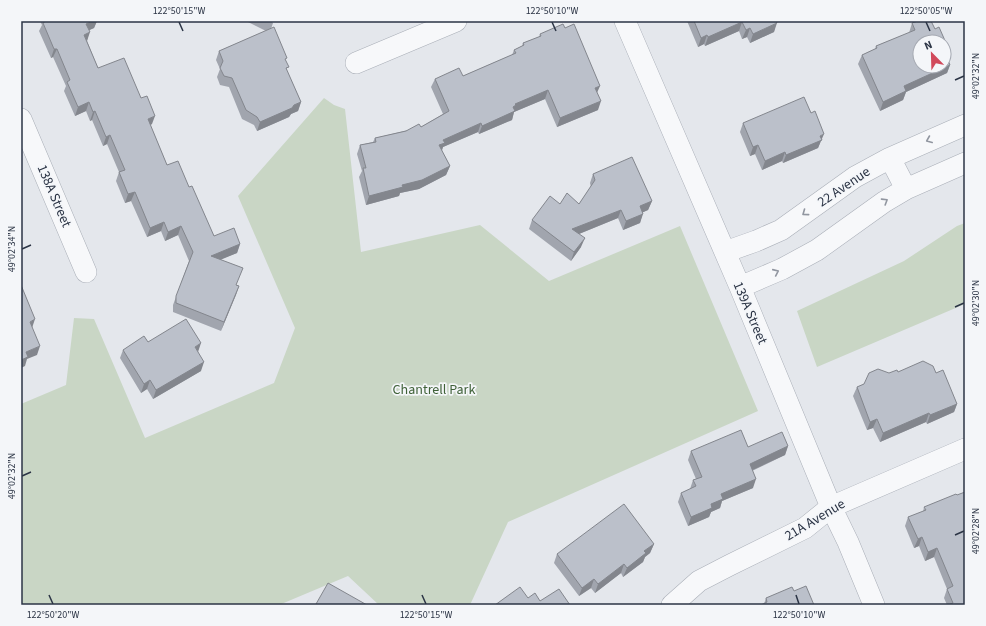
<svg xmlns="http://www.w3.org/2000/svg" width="986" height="626" viewBox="0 0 986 626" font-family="'Source Sans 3',sans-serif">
  <rect width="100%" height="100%" fill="#e4e7ec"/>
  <!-- green -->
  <path fill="#c9d6c5" d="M 324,98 L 334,105 L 345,109 L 361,252 L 480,225 L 549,281 L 680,226 L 758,411 L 508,522 L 470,605 L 379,605 L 348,576 L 279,605 L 21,605 L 21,404 L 66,385 L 74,318 L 94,319 L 145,438 L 274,383 L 295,328 L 238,196 Z
    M 965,223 L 965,304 L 817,367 L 797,311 L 904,261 L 957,226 Z"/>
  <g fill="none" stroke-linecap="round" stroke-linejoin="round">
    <defs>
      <path id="street" d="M 625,21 L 740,287 L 831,507 L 848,542 L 874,605
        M 356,63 L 456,21
        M 21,119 L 86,272
        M 890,158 L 906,189
        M 725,252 L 756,241 L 781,230 L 855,177 L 890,158 L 965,125
        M 740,287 L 782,269 L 817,250 L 884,202 L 906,189 L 965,163
        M 672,605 L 699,581 L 730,565 L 805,528 L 831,507 L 965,449"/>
    </defs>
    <!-- street casing -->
    <use href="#street" stroke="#a9aeb7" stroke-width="22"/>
    <!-- street -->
    <use href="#street" stroke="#f7f8fa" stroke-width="21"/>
  </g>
  <!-- wall -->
  <path fill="#a1a5ae" d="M 40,21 L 97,21 L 94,28 L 89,30 L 87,41 L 98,68 L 152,124 L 150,125 L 167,165 L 189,187 L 214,236 L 240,244 L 237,253 L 221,259 L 236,285 L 239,286 L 221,331 L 173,312 L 173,305 L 189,261 L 178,235 L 165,241 L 161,231 L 147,237 L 131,201 L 125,203 L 116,181 L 119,172 L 107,144 L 103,146 L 92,120 L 90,121 L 86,111 L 75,116 L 64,91 L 66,86 L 53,57 L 51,58 L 39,31 L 42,25 Z
    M 246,21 L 271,21 L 273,23 L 271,29 L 286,61 L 287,71 L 301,102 L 298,111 L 291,114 L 289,117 L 257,131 L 254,125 L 242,119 L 229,87 L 220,85 L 217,77 L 220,69 L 216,60 L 219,51 L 266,31 Z
    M 687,21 L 776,21 L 774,32 L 750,43 L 747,37 L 742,39 L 739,31 L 705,46 L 704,44 L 698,47 Z
    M 912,23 L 935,29 L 946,43 L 945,46 L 948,61 L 950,65 L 947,73 L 906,92 L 903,100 L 880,111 L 858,64 L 862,55 L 875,49 L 876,46 L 909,33 Z
    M 540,34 L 597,93 L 598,110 L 557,127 L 545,99 L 514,112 L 512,120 L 479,134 L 478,132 L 443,147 L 442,151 L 450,166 L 446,175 L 419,189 L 400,193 L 399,196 L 366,205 L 359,177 L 362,171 L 357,154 L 360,145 L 373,142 L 375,138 L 421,127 L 443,114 L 431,87 L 435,79 L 463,76 L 512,55 L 514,50 L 522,46 L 523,43 L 539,37 Z
    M 743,123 L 821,143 L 820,143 L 818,148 L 783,163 L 782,161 L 762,170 L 755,154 L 750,156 L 740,132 Z
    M 593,174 L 652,201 L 648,210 L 643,212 L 640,223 L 623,230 L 618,218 L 579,234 L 581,247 L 571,261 L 529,229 L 532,220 L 560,204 L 579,204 L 591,187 L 590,183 Z
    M 148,342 L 198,352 L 201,371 L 153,399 L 147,389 L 141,393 L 120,358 L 123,350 Z
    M 898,372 L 936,373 L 957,404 L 954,412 L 927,424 L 926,422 L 880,442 L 873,428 L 867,430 L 853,396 L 857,387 L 889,373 Z
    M 788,446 L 785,455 L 752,471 L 753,488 L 722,501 L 720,508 L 711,512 L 709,517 L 688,526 L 678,502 L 681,493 L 690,489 L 693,480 L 696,479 L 688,460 L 691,451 L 748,447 Z
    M 924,507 L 965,605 L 947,605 L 944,598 L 947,589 L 934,557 L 925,561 L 919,546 L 914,548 L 905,526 L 908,517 L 923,512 Z
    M 654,544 L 650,553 L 645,557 L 643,562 L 623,577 L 621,573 L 595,593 L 591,588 L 579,596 L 554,563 L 557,554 Z
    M 794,591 L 764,604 L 766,598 Z"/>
  <!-- shaded-wall -->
  <path fill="#83868d" d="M 93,21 L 97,21 L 94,28 L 83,33 L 86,24 Z
    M 742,22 L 739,31 L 705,46 L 708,37 Z
    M 777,23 L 774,32 L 750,43 L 753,34 Z
    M 750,28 L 747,37 L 742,39 L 746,30 Z
    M 90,32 L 87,41 L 84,35 Z
    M 707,35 L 704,44 L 698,47 L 701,38 Z
    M 54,49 L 57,49 L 53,57 L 51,58 Z
    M 950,65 L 947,73 L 906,92 L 903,100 L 880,111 L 883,102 L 904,86 Z
    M 600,86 L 596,95 L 595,88 Z
    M 548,90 L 545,99 L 514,112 L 512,120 L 479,134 L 482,126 L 513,107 L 515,104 Z
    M 601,101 L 598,110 L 557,127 L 560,118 Z
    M 89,102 L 86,111 L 75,116 L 78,107 Z
    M 301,102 L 298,111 L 291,114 L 289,117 L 257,131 L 260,122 Z
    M 95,111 L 92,120 L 90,121 L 93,112 Z
    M 155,116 L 152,124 L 144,128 L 148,119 Z
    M 481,123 L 478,132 L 443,147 L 441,152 L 439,145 L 443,140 Z
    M 824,134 L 818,148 L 783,163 L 786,155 Z
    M 110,135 L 107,144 L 103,146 L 106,137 Z
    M 758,145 L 755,154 L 750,156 L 753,147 Z
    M 785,152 L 782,161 L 762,170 L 765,161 Z
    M 450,166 L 446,175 L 419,189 L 400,193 L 399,196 L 366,205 L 369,196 L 402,185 Z
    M 135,192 L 131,201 L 125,203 L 128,194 Z
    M 652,201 L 648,210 L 637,215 L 640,206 Z
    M 621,210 L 618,218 L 569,238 L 572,229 Z
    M 643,214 L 640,223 L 623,230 L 626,221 Z
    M 164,222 L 161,231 L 147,237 L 150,228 Z
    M 181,226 L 178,235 L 165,241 L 168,232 Z
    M 585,238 L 581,247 L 571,261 L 574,252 Z
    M 240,244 L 237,253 L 208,265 L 211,256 Z
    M 239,286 L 236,295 L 221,331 L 224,322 Z
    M 35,319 L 32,328 L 30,322 Z
    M 201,343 L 198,352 L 195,347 Z
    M 40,346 L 37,355 L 27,359 L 25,366 L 21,368 L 21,360 L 26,352 Z
    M 204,362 L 201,371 L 153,399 L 156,390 Z
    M 150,380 L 147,389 L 141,393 L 144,384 Z
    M 957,404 L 954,412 L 927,424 L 930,415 Z
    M 929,413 L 926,422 L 880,442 L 883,433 Z
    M 877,419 L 873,428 L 867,430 L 870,422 Z
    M 788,446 L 785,455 L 746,473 L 750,464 Z
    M 756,479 L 753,488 L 722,501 L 720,508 L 711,512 L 709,517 L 688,526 L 691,517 L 711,504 L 721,494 Z
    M 922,537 L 919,546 L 914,548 L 918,539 Z
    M 654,544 L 650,553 L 645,557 L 643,562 L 623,577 L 627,568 L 644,551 Z
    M 937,548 L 934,557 L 925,561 L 928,552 Z
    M 624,564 L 621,573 L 595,593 L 598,584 Z
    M 594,579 L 591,588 L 579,596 L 582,588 Z"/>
  <!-- building -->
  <path fill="#bbc0ca" stroke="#83868d" d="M 46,21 L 93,21 L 86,24 L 90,32 L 84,35 L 98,68 L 124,58 L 141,98 L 147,96 L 155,116 L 148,119 L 167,165 L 178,161 L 189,187 L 192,186 L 214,236 L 234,228 L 240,244 L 211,256 L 243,268 L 236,285 L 239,286 L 224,322 L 176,303 L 176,296 L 193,252 L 181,226 L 168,232 L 164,222 L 150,228 L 135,192 L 128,194 L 119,172 L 125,170 L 110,135 L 106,137 L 95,111 L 93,112 L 89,102 L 78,107 L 67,82 L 70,80 L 57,49 L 54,49 L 43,23 Z
    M 694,21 L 776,21 L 777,23 L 753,34 L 750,28 L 746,30 L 742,22 L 708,37 L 707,35 L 701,38 Z
    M 918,21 L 931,21 L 935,29 L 939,27 L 946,43 L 944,44 L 944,42 L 920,42 L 920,66 L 944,66 L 944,44 L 950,57 L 947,58 L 950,65 L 904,86 L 906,91 L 883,102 L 862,55 L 877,48 L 876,46 L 915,30 L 912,23 Z
    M 563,24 L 565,28 L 574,24 L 600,86 L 595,88 L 601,101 L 560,118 L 548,90 L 515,104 L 516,105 L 513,107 L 515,111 L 482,126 L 481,123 L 443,140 L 445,143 L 439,145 L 450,166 L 422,180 L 402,185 L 403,187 L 369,196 L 363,168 L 366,168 L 360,145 L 376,142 L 375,138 L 406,131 L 419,124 L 421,127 L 449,111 L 435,79 L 459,68 L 463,76 L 516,53 L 514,50 L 524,45 L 523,43 L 541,36 L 540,34 Z
    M 274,27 L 287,58 L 285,59 L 289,67 L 286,68 L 301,102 L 294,105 L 292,108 L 260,122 L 257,117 L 246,110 L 232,78 L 224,76 L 220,68 L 223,61 L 219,51 Z
    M 804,97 L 811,113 L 815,111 L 824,134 L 820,136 L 822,140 L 786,155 L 785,152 L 765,161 L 758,145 L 753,147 L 743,123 Z
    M 632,157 L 652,201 L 640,206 L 643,214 L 626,221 L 621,210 L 572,229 L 585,238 L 574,252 L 532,220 L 550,196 L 560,204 L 567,193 L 579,204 L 595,180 L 593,174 Z
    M 21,285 L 35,319 L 30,322 L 40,346 L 26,352 L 28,357 L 21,360 Z
    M 186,319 L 201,343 L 195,347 L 204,362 L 156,390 L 150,380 L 144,384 L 123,350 L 144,336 L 148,342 Z
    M 923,361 L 933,366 L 936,373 L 943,370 L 957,404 L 930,415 L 929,413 L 883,433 L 877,419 L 870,422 L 857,387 L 864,384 L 869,373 L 878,369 L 889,373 L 897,370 L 898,372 Z
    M 741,430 L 748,447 L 782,432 L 788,446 L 750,464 L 756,479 L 721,494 L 723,499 L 711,504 L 712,508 L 691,517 L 681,493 L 696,486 L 693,480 L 702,477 L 691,451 Z
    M 965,492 L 965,605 L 950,605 L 950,604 L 953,603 L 947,589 L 953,586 L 937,548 L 928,552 L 922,537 L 918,539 L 908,517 L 926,510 L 924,507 L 956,494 L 957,495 Z
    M 624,504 L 654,544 L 644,551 L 646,553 L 627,568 L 624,564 L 598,584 L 594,579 L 582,588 L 557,554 Z
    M 328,583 L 367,605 L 317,605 L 316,604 Z
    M 806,586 L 814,605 L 761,605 L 767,602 L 766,598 L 792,587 L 794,591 Z
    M 520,587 L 528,598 L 535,593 L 540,601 L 559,589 L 570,605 L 495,605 Z"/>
  <!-- one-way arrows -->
  <defs><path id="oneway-chevron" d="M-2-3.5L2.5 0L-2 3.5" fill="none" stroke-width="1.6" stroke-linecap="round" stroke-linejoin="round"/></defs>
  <g stroke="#9196a0">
    <use href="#oneway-chevron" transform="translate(929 140) rotate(157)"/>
    <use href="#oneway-chevron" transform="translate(885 201) rotate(-32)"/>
    <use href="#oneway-chevron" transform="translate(805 213) rotate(144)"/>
    <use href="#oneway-chevron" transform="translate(776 272) rotate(-24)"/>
  </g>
  <!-- ticks -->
  <path fill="none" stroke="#2b3445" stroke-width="1.5" d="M 179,22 L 183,31M 552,22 L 556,31M 926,22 L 930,31M 955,80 L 964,76M 22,249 L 31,245M 955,307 L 964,303M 22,476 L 31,472M 955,535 L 964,531M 49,595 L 53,604M 422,595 L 426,604M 796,595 L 799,604"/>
  <g text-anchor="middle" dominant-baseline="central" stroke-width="3.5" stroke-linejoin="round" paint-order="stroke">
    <!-- street labels -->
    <g font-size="14" fill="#2b3445" stroke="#f4f6f9">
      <text transform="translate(844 187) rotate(-34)">22 Avenue</text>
      <text transform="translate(54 196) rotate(67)">138A Street</text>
      <text transform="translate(750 313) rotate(67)">139A Street</text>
      <text transform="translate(815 520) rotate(-31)">21A Avenue</text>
    </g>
    <!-- park labels -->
    <g font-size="14" fill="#3f6138" stroke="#f4f6f9">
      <text x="434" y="390">Chantrell Park</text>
    </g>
  </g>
  <!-- border -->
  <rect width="986" height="626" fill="none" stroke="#f4f6f9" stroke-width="44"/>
  <!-- north arrow -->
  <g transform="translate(932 54) rotate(337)"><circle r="19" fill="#f4f6f9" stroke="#a4a8b1"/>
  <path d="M0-3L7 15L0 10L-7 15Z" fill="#d1495b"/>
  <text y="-6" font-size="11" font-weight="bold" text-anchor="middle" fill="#2b3445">N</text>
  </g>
  <rect x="22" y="22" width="942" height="582" fill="none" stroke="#2b3445" stroke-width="1.5"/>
  <g font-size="10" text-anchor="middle" fill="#2b3445">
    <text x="179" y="14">122°50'15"W</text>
    <text x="552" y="14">122°50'10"W</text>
    <text x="926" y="14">122°50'05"W</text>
    <text transform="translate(975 76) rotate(-90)" y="4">49°02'32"N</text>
    <text transform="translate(11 249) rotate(-90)" y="4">49°02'34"N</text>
    <text transform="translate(975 303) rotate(-90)" y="4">49°02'30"N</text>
    <text transform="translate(11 476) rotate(-90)" y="4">49°02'32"N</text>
    <text transform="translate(975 531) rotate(-90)" y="4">49°02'28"N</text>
    <text x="53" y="618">122°50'20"W</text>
    <text x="426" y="618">122°50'15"W</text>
    <text x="799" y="618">122°50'10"W</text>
  </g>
</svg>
